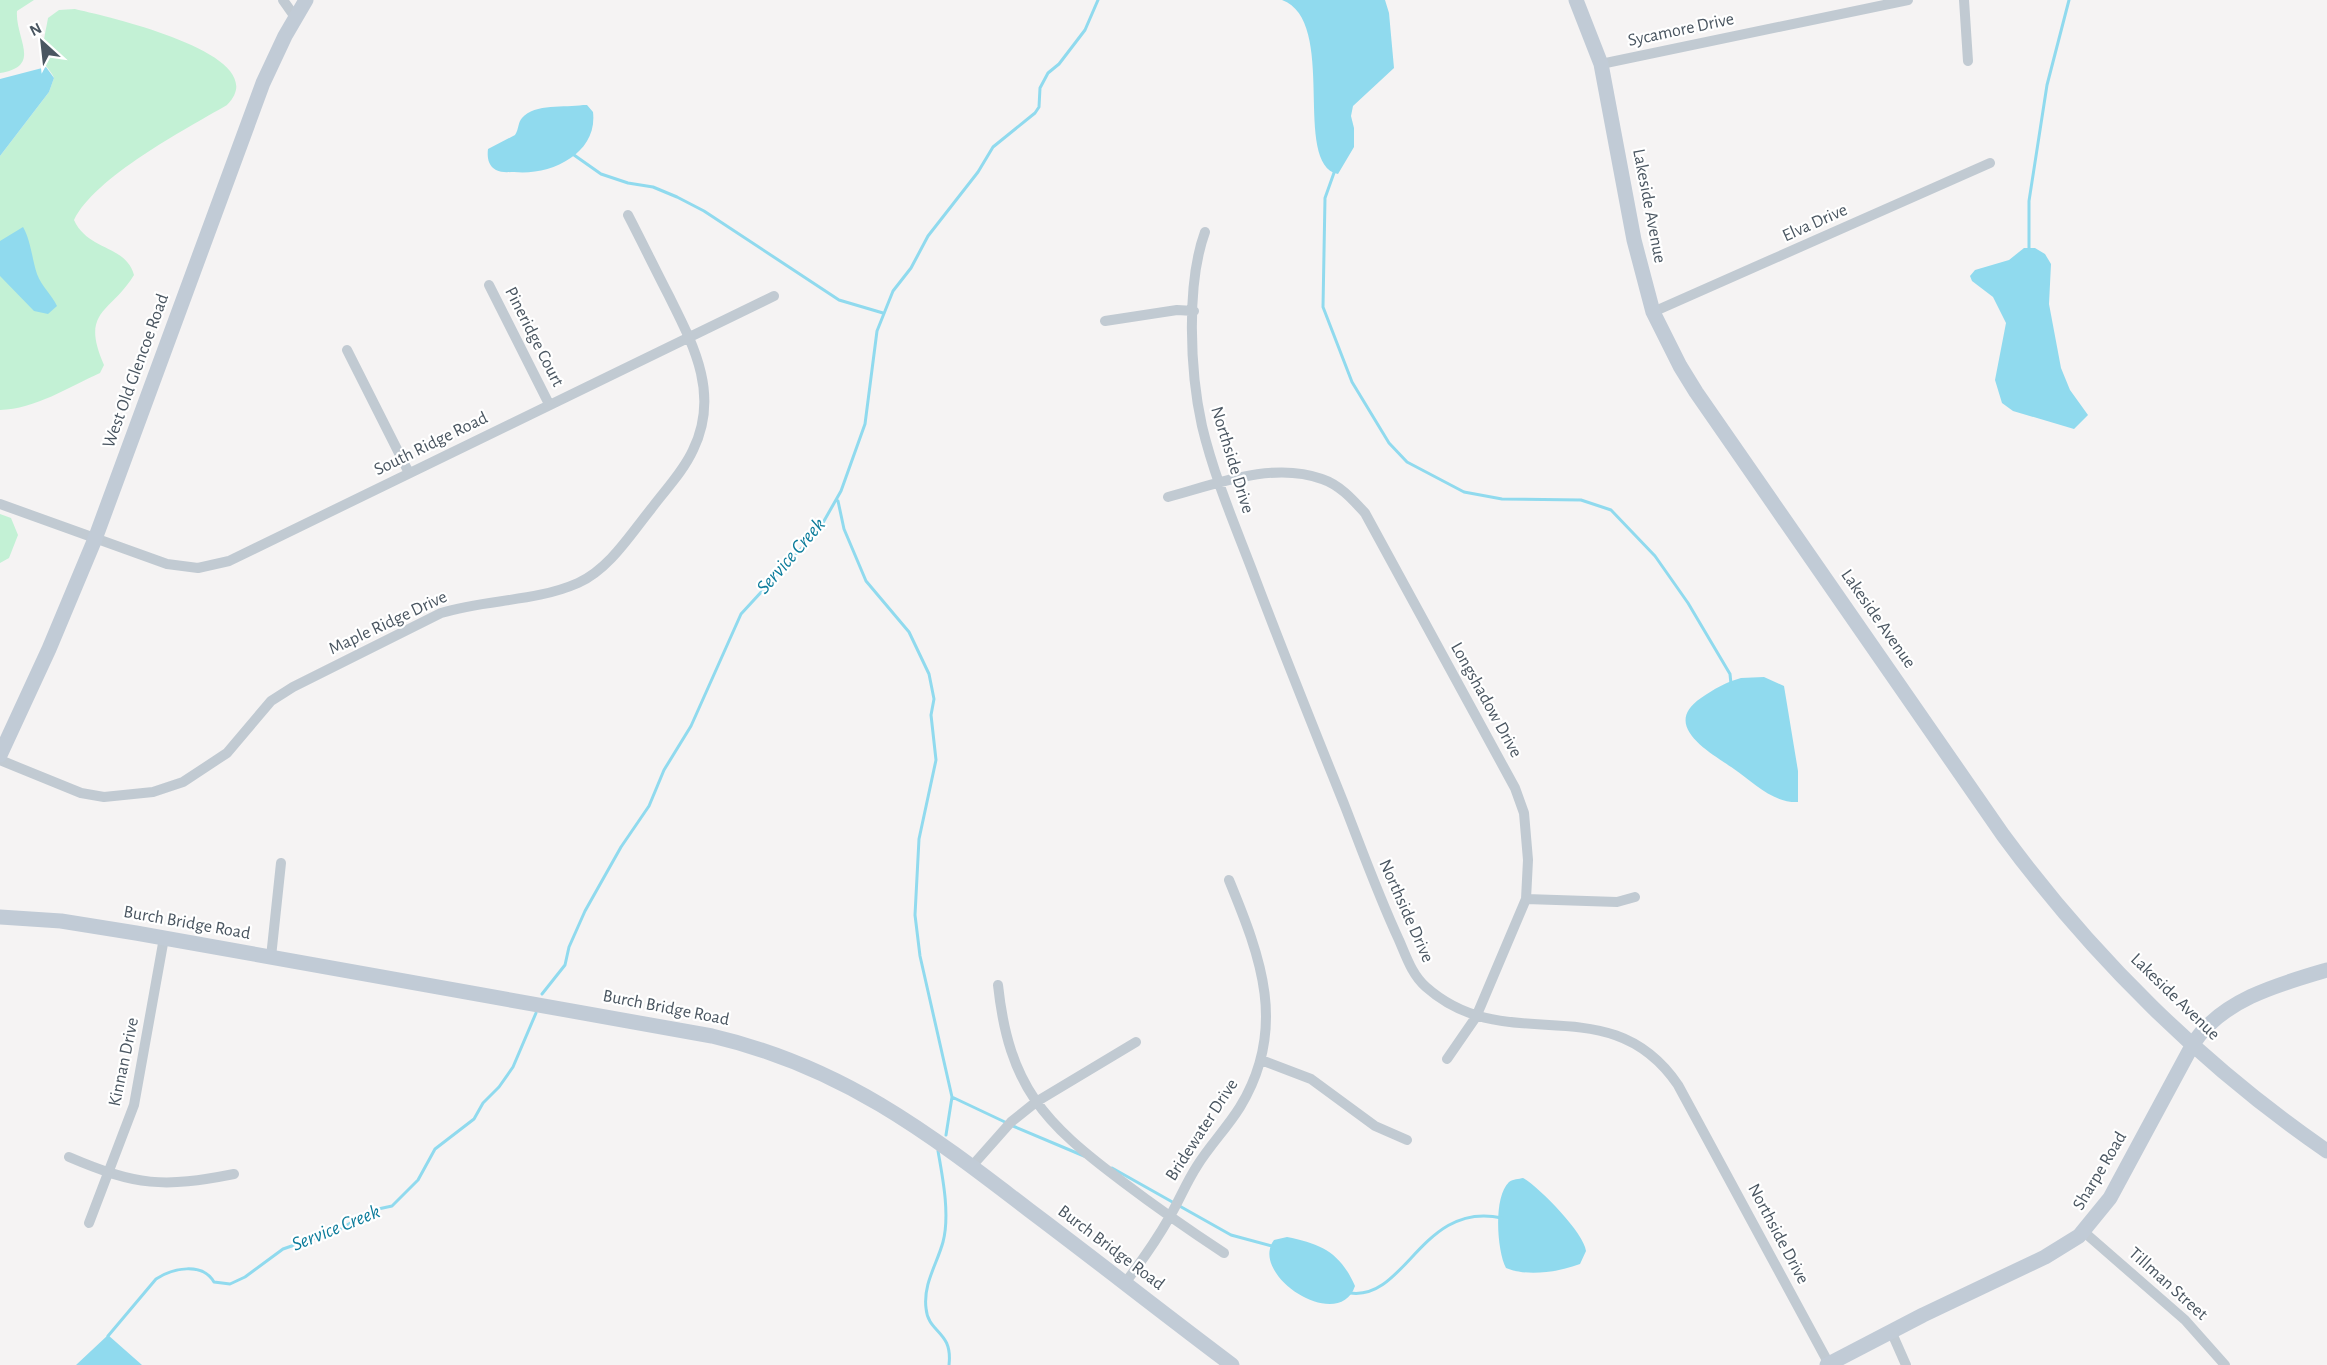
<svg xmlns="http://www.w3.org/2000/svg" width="2327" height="1365" viewBox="0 0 2327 1365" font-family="'Alegreya Sans',sans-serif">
  <rect width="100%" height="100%" fill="#f5f3f3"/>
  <!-- green -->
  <path fill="#c3f1d5" d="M 0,0 L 34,0 L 17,11 C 15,39 43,66 0,73 Z
    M 75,9 C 104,16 278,54 227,105 C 184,130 95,177 74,220 C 88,251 126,245 134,275 C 110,314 80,310 104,365 L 100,373 C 69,387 35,409 0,410 L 0,156 L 49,92 L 54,78 C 52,73 49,70 46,66 C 39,54 46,31 48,18 L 59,10 Z
    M 0,514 L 11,518 L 18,535 L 9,558 L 0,563 Z"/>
  <!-- water -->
  <path fill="#90daee" d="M 1282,0 L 1385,0 L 1389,13 L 1394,68 L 1353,106 L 1351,116 L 1354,128 L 1354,147 L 1338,174 C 1291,164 1339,21 1282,0 Z
    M 46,67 L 54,78 L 49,92 L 0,156 L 0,79 Z
    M 583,105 L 587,105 L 593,112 C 598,154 550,176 514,172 C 509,172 501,173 496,170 C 488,166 487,157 488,149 L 515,135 C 519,129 518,122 522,118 C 535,103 565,108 583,105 Z
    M 23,227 C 31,241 32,259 37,274 C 42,287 52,295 57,306 L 48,314 L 34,311 L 0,276 L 0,241 Z
    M 2024,248 L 2035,248 L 2045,254 L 2051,264 L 2049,304 L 2061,368 L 2070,390 L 2088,415 L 2074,429 L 2013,411 L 2002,403 L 1995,380 L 2006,323 L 1993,297 L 1972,281 L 1970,276 L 1975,270 L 2009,260 Z
    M 1741,678 L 1764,677 L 1784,686 L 1798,771 L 1798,802 C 1773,803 1754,783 1734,769 C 1711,753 1660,726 1701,698 C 1714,689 1726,682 1741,678 Z
    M 1523,1178 C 1539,1187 1584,1233 1586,1251 L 1580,1264 C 1559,1272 1527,1277 1506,1268 C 1497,1251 1493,1197 1509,1182 C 1513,1179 1519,1179 1523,1178 Z
    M 1287,1237 C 1321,1244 1340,1252 1355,1286 C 1339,1334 1248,1275 1274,1240 Z
    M 108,1335 L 142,1365 L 76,1365 Z"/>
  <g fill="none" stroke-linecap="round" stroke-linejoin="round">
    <!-- stream -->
    <path stroke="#90daee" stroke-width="3" d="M 574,155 L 601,174 L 628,183 L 653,187 L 677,197 L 704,211 L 839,300 L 883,313
      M 1335,170 L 1325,198 L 1323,307 L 1352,382 L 1389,443 L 1407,462 L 1464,492 L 1502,499 L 1581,500 L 1611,510 L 1655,556 L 1688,603 L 1730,674 L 1731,684
      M 2029,251 L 2029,201 L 2047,85 L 2069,0
      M 838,501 L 844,529 L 866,581 L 909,632 L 929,674 L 934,699 L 931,715 L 936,760 L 919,839 L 915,915 L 920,956 L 952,1097 L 946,1135
      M 542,994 L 565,965 L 569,947 L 585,911 L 621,847 L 649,806 L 664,770 L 691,726 L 741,614 L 820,528 L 841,491 L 865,424 L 877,331 L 893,291 L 911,268 L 928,236 L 978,172 L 993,147 L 1035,113 L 1039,107 L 1040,88 L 1048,73 L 1059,64 L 1085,30 L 1098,0
      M 952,1097 L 1007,1123
      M 1013,1126 L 1084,1156
      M 938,1151 C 943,1179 950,1215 943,1242 C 937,1264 923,1284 926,1308 C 928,1334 953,1330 949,1365
      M 1112,1168 L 1231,1235 L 1272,1246
      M 1350,1293 C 1406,1301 1422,1200 1502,1218
      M 108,1336 L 156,1279 C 173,1268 202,1262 214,1282 L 230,1284 L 245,1277 L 283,1249 L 341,1229 L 369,1211 L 392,1206 L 418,1180 L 435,1149 L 474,1119 L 483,1103 L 499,1087 L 513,1067 L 536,1013"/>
    <!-- street -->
    <path stroke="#c1cad2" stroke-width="10" d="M 283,0 L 295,17
      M 1964,0 L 1968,61
      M 1601,64 L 1908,0
      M 1205,232 C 1186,284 1190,372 1202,426 C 1214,476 1234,523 1252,570 C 1282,650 1314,729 1346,809 C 1363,853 1379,897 1399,940 C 1406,956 1412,975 1426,987 C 1508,1060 1609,984 1678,1085 L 1829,1364
      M 489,285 L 549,404
      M 1653,312 L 1990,163
      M 1105,321 L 1177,310 L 1194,311
      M 347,350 L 409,473
      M 1168,497 C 1216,484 1273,461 1322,479 C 1340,485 1353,500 1365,513 L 1515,788 L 1524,813 L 1528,860 L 1526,899 L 1476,1017 L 1447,1059
      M 0,504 L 167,564 L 198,568 L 229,561 L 774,296
      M 0,760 L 81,793 L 104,797 L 153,792 L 183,782 L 227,753 L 271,701 L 293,687 L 441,613 C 486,599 535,602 578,583 C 609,569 630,535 651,509 C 665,490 683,472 693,450 C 720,395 694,346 669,296 C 655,269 642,242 628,215
      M 1526,899 L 1617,902 L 1635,897
      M 271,957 L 281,863
      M 998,985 C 1009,1087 1044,1123 1123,1182 C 1156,1207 1189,1230 1224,1253
      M 1261,1060 L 1311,1079 L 1375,1126 L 1407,1140
      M 69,1157 C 137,1186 163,1188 234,1174
      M 972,1166 L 1011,1122 L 1036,1102 L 1136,1042
      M 89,1223 L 134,1105 L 164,938
      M 2084,1232 L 2185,1320 L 2225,1365
      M 1125,1283 C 1141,1262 1156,1241 1169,1218 C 1179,1201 1186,1183 1197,1166 C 1210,1145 1227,1128 1240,1107 C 1288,1028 1261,958 1229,880
      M 1891,1331 L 1906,1365"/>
    <!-- secondary -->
    <path stroke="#c1cbd6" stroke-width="15" d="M 1576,0 L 1601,64 L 1634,240 L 1653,312 L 1680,366 L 1696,392 L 2003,835 C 2092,956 2203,1066 2327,1151
      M 0,755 L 49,649 L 95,539 L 263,83 L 285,36 L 306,0
      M 0,917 L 61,921 L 136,933 L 712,1036 C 841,1066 926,1131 1029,1210 C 1097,1261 1164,1314 1232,1365
      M 1827,1365 L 1923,1315 L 2045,1257 L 2079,1236 L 2110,1198 L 2193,1044 C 2221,1000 2279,984 2327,970"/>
  </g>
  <g text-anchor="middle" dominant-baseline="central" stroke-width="4.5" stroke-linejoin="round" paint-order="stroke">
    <!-- street labels -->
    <g font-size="18" fill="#4a5661" stroke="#fff">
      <text transform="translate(1681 30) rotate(-12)">Sycamore Drive</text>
      <text transform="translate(1649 206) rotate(79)">Lakeside Avenue</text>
      <text transform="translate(1815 223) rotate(-24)">Elva Drive</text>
      <text transform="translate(534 337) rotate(63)">Pineridge Court</text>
      <text transform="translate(136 371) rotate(-70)">West Old Glencoe Road</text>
      <text transform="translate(431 444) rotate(-26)">South Ridge Road</text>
      <text transform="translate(1232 460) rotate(73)">Northside Drive</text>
      <text transform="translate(1878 619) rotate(55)">Lakeside Avenue</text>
      <text transform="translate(388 623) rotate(-25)">Maple Ridge Drive</text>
      <text transform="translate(1486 700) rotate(61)">Longshadow Drive</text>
      <text transform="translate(1406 911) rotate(66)">Northside Drive</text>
      <text transform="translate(187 923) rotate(10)">Burch Bridge Road</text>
      <text transform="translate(2175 997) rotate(44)">Lakeside Avenue</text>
      <text transform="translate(666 1008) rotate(11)">Burch Bridge Road</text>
      <text transform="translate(124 1062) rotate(-78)">Kinnan Drive</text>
      <text transform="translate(1202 1130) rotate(-57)">Bridewater Drive</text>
      <text transform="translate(2100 1171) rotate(-59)">Sharpe Road</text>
      <text transform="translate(1778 1234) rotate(62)">Northside Drive</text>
      <text transform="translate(1111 1248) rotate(37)">Burch Bridge Road</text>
      <text transform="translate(2168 1284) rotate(42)">Tillman Street</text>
    </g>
    <!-- water labels -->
    <g font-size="20" font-style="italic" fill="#0c7c9b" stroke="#fff">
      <text transform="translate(791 556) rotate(-49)">Service Creek</text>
      <text transform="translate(336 1228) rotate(-22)">Service Creek</text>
    </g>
  </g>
  <!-- north arrow -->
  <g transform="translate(42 42) rotate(333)" stroke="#ffffff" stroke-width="4.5" paint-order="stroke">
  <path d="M0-4.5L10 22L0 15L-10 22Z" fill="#4a5661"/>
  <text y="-9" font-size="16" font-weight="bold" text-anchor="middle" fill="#4a5661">N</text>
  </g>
</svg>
